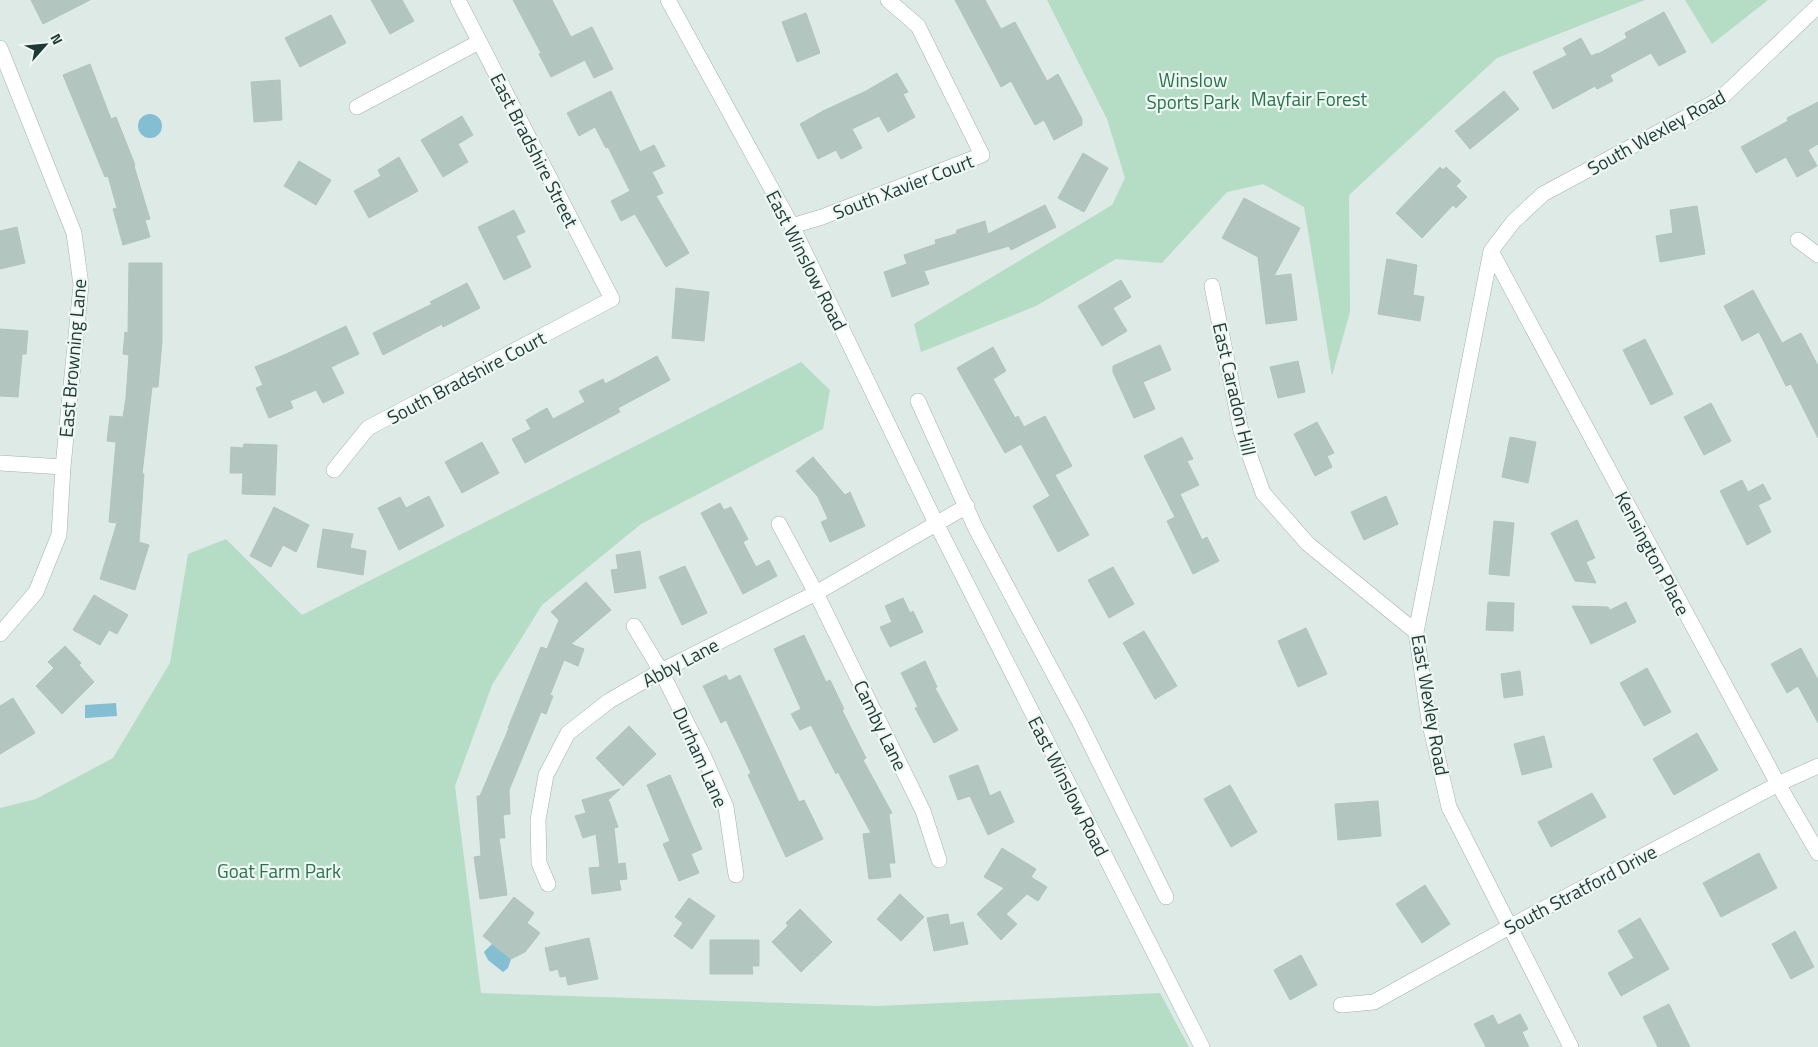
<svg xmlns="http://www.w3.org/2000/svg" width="1818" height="1047" viewBox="0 0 1818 1047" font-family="'Titillium Web',sans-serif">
  <rect width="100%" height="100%" fill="#deeae6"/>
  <!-- green -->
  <path fill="#b5dcc4" d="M 1047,0 L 1645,0 L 1497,58 L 1349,195 L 1350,312 L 1332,376 L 1304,207 L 1263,184 L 1227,192 L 1162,263 L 1116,259 L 1036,306 L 921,352 L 914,324 L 1112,205 L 1125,178 L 1107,119 Z
    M 1685,0 L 1768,0 L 1712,44 Z
    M 801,362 L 830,390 L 823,429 L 641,524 L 542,605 L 492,685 L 455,786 L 481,993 L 878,1006 L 1160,993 L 1189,1047 L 0,1047 L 0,808 L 36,799 L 113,758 L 170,663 L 188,554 L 226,539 L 302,615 Z"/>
  <!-- water -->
  <path fill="#83bed2" d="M138 126a12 12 0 1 1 24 0a12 12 0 1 1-24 0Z
    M 116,703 L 117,716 L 85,718 L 85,705 Z
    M 492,944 L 511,959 L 508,968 L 503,972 L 488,960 L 484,952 Z"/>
  <!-- building -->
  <path fill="#b3c5bf" stroke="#b0c4bd" d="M 31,0 L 90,0 L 43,24 Z
    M 371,0 L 402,0 L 414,21 L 390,34 Z
    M 513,0 L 552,0 L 571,37 L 592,27 L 613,69 L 594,78 L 585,60 L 551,77 L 539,54 L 541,53 Z
    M 955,0 L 985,0 L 1001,29 L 1015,22 L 1047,81 L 1058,74 L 1082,119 L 1082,125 L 1054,140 L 1044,120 L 1035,125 L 1011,81 L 1001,87 Z
    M 1664,12 L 1686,52 L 1659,66 L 1651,53 L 1610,75 L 1613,81 L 1597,89 L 1595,86 L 1553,109 L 1533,72 L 1567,55 L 1563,48 L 1581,38 L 1591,56 L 1598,53 L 1598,54 L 1627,38 L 1625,33 Z
    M 806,13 L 820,53 L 797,62 L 782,22 Z
    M 331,15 L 346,43 L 300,67 L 285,38 Z
    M 90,64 L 111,119 L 116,117 L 135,165 L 134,166 L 150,219 L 145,220 L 150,237 L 123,245 L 113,209 L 117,208 L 108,176 L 105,177 L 63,75 Z
    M 897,73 L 908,92 L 903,94 L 915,117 L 888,132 L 879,116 L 852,129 L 862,148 L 841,159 L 836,150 L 818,159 L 800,124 L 823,111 L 866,91 Z
    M 280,80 L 282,120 L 254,122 L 251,82 Z
    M 611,91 L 640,152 L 654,145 L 665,166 L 652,172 L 663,193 L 656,196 L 689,253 L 666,267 L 635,214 L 621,221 L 611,201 L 630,191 L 608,147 L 606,148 L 595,127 L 579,136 L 567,113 Z
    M 1504,91 L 1519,109 L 1470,149 L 1455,131 Z
    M 1818,102 L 1818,144 L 1808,150 L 1817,166 L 1797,177 L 1786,157 L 1756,173 L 1741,147 L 1788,121 L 1787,118 Z
    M 462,116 L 473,135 L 458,144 L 468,162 L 443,177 L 421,140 Z
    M 1083,153 L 1108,168 L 1084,212 L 1058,198 Z
    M 399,157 L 418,191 L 369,218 L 354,191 L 381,176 L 378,170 Z
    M 299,161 L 331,180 L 316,205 L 284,186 Z
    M 1440,167 L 1443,170 L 1446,167 L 1461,181 L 1456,186 L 1467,197 L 1456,208 L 1453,205 L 1422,238 L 1396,213 Z
    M 1244,198 L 1300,228 L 1274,276 L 1291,274 L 1297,320 L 1266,324 L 1258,257 L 1222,238 Z
    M 1045,205 L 1056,227 L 1011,250 L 1009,246 L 924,271 L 929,284 L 892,297 L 884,272 L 907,264 L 904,255 L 936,244 L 935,240 L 956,234 L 957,230 L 985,221 L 988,234 Z
    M 1697,206 L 1705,254 L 1660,262 L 1656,236 L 1673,233 L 1670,210 Z
    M 514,210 L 525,232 L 516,236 L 531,267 L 504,280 L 478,227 Z
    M 17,227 L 25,263 L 0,269 L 0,231 Z
    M 1387,259 L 1417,265 L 1413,295 L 1424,297 L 1420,321 L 1378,314 Z
    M 129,263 L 162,263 L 162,341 L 158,387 L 152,387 L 142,474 L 144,474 L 139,542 L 149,545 L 135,590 L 100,579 L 117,523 L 109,522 L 116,442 L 107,441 L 110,416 L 123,417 L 126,398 L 129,355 L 123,354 L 125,332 L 128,333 Z
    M 1121,280 L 1131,297 L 1113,308 L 1127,331 L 1102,346 L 1078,306 Z
    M 467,283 L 480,308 L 443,327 L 442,324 L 383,355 L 373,333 L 432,304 L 430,302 Z
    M 676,288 L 709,292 L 704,341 L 672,338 Z
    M 1753,290 L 1782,343 L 1801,333 L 1818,366 L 1818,438 L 1791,384 L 1786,386 L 1759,332 L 1742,341 L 1724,306 Z
    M 346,326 L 359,354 L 331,367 L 344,393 L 323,403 L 316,390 L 290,401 L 293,408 L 269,418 L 256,388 L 263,385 L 255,367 L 284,355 Z
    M 0,329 L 28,331 L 26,354 L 22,354 L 18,397 L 0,396 Z
    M 1645,339 L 1673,394 L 1651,405 L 1623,350 Z
    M 1160,345 L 1171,370 L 1143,382 L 1155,409 L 1134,418 L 1113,372 L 1113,366 Z
    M 993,347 L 1006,371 L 993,379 L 1015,418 L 1018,416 L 1024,427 L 1045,416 L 1072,466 L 1055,475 L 1089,535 L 1058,552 L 1033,506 L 1050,496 L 1021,444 L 1005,453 L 957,368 Z
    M 657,356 L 670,380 L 618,408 L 620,412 L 525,463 L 512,439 L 531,429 L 526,420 L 547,408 L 553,419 L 585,402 L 579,391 L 603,379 L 605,384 Z
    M 1298,361 L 1305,392 L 1278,398 L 1270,367 Z
    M 1711,403 L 1731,441 L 1704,455 L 1684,417 Z
    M 1317,422 L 1334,453 L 1327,456 L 1332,467 L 1315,476 L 1294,434 Z
    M 1182,437 L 1193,459 L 1187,461 L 1199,485 L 1180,494 L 1202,540 L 1207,537 L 1219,561 L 1193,574 L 1167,521 L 1175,517 L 1144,456 Z
    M 1510,437 L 1536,442 L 1528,483 L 1502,477 Z
    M 482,442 L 499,473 L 462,493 L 445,462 Z
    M 244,444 L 277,445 L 275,495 L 242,494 L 243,473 L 230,473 L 231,447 L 243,448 Z
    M 813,457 L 845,495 L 850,492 L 865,526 L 830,542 L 821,522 L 828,519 L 818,497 L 796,471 Z
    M 1742,480 L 1748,492 L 1763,484 L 1771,499 L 1758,505 L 1771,532 L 1747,545 L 1720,491 Z
    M 429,496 L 444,526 L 399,550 L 378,508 L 400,497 L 406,508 Z
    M 1386,496 L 1398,524 L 1364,540 L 1351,512 Z
    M 720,503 L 724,510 L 731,507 L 748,539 L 743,542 L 756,567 L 769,560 L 777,576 L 743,594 L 701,513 Z
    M 274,507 L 309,525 L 296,552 L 283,545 L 271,567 L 250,556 Z
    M 1577,520 L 1595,558 L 1586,562 L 1596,583 L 1575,581 L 1551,533 Z
    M 1494,521 L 1514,523 L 1509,576 L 1489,574 Z
    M 323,529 L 353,534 L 350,548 L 366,551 L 363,575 L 317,567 Z
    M 640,551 L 646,588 L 615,593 L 611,570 L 618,569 L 616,555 Z
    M 685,566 L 707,613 L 682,625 L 659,577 Z
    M 1113,567 L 1134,604 L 1109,618 L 1088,580 Z
    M 586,582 L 611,610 L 571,644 L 584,649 L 578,666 L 564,660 L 550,695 L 553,696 L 546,714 L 541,712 L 509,790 L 510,814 L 503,815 L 505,838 L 499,838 L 507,895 L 480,899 L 474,857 L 481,856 L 477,796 L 480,796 L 509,728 L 508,728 L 541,647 L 547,649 L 559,620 L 551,612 Z
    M 94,595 L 128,615 L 117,634 L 109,630 L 100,645 L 73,630 Z
    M 903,598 L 910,613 L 913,611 L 923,632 L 890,647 L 880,627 L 892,622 L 885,606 Z
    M 1488,602 L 1514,603 L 1513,631 L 1486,630 Z
    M 1626,602 L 1636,622 L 1591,644 L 1572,606 L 1608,607 L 1610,610 Z
    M 1306,628 L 1327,674 L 1298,687 L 1278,641 Z
    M 1144,631 L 1177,686 L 1155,699 L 1123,643 Z
    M 804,635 L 826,682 L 830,680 L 844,709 L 842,710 L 866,758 L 863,760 L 892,813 L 889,814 L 895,863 L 889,863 L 891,877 L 869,879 L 863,834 L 871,833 L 838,772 L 836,774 L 811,725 L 800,730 L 791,714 L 801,709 L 774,649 Z
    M 65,646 L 81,663 L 79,665 L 94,682 L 62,714 L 36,686 L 54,668 L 48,662 Z
    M 1801,648 L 1818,680 L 1818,723 L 1798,686 L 1787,693 L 1771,664 Z
    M 925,661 L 937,687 L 935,688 L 958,730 L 934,743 L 915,708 L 918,707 L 901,673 Z
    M 1647,668 L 1671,712 L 1644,726 L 1620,683 Z
    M 1520,671 L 1523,695 L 1504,698 L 1501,674 Z
    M 726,675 L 729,681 L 740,675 L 799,802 L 804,800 L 823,839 L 786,857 L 748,775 L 751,773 L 726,720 L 721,723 L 703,686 Z
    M 13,698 L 35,733 L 0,754 L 0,706 Z
    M 629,726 L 656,754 L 623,786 L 596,758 Z
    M 1697,733 L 1718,770 L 1674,795 L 1653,759 Z
    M 1544,736 L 1552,767 L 1522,775 L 1514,744 Z
    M 978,765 L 990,796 L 1000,791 L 1014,822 L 988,835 L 970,796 L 958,800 L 949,776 Z
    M 670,775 L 702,849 L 691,854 L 699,873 L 679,881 L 663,844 L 670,841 L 647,785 Z
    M 1230,785 L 1257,832 L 1231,847 L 1204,799 Z
    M 620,789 L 607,801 L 609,801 L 618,827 L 614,828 L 618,864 L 625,863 L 627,879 L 619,880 L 621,890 L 592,894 L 589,868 L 600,867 L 596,834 L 583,838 L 575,816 L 586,813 L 582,800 Z
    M 1592,793 L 1606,817 L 1551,847 L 1538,822 Z
    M 1378,801 L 1381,836 L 1338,840 L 1335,804 Z
    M 1002,848 L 1036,869 L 1031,877 L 1047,887 L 1038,901 L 1027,894 L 1006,914 L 1017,924 L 1001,940 L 977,914 L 1004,888 L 984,877 Z
    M 1759,853 L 1777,888 L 1721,917 L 1703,883 Z
    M 1425,885 L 1450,924 L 1422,943 L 1396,904 Z
    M 900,894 L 924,917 L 901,941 L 877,919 Z
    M 514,897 L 534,913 L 527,923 L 540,933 L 525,952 L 511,959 L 483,936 Z
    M 689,898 L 715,916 L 692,949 L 674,936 L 683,923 L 675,917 Z
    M 800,909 L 832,942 L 801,972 L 772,942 L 788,926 L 786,923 Z
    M 948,914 L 950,925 L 963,922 L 968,944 L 934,951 L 927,918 Z
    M 1640,918 L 1669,969 L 1621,996 L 1608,973 L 1634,958 L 1618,931 Z
    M 1795,931 L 1814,967 L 1791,979 L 1772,944 Z
    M 589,938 L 598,979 L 568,985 L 566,976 L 560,977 L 558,969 L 550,971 L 545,948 Z
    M 710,940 L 759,940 L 759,966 L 752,966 L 753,974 L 710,974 Z
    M 1301,955 L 1317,985 L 1290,1000 L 1274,970 Z
    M 1669,1004 L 1690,1047 L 1658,1047 L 1643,1017 Z
    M 1520,1014 L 1528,1029 L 1522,1032 L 1529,1047 L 1486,1047 L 1474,1024 L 1493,1015 L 1498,1025 Z"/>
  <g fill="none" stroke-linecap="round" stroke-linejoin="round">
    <defs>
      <path id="street" d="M 0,48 L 74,233 L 81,285 L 63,467 L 59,535 L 36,592 L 0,634
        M 357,107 L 479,42
        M 792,226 L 822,217 L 982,155 L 918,26 L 888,0
        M 1798,240 L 1818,255
        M 1491,251 L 1778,784 L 1818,853
        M 1212,286 L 1241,431 L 1263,493 L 1308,544 L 1416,632
        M 918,401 L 976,529 L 1079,721 L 1166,897
        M 0,463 L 63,467
        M 334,470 L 368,428 L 612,299 L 458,0
        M 779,524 L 816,593 L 923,811 L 939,860
        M 634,626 L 661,671 L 704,757 L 726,807 L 736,875
        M 548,884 L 539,863 L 538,820 L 546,775 L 568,733 L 609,701 L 661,671 L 816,593 L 967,506
        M 1341,1005 L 1374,1002 L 1511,926 L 1778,784 L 1818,766
        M 1571,1047 L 1449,807 L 1429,720 L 1416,632 L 1491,251 L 1513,222 L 1543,194 L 1720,99 L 1818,6"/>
      <path id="secondary" d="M 668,0 L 792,226 L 937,525 L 1202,1047"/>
    </defs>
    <!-- street casing -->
    <use href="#street" stroke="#a1b2ad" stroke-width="16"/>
    <!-- secondary casing -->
    <use href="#secondary" stroke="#9db6af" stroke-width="16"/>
    <!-- street -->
    <use href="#street" stroke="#fff" stroke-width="15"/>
    <!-- secondary -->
    <use href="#secondary" stroke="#fff" stroke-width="15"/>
  </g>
  <g text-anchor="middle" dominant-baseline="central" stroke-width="4.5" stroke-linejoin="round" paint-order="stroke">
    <!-- park labels -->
    <g font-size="19" fill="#28724c" stroke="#eef7f3">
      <text x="1193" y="79">Winslow<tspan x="1193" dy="22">Sports Park</tspan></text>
      <text x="1309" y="98">Mayfair Forest</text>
      <text x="279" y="870">Goat Farm Park</text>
    </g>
    <!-- street labels -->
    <g font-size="19" fill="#1f3a35" stroke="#eef7f3">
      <text transform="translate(1656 132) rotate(-29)">South Wexley Road</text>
      <text transform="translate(535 150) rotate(63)">East Bradshire Street</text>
      <text transform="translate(903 186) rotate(-21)">South Xavier Court</text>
      <text transform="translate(807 260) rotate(63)">East Winslow Road</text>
      <text transform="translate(72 358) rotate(-85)">East Browning Lane</text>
      <text transform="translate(466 377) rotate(-28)">South Bradshire Court</text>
      <text transform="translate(1235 389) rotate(77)">East Caradon Hill</text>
      <text transform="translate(1653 553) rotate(62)">Kensington Place</text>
      <text transform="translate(680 662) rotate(-28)">Abby Lane</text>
      <text transform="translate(1431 705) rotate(80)">East Wexley Road</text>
      <text transform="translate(881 725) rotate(64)">Camby Lane</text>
      <text transform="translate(701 757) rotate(66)">Durham Lane</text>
      <text transform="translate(1069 786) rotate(63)">East Winslow Road</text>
      <text transform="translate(1580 889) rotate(-28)">South Stratford Drive</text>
    </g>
  </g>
  <!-- north arrow -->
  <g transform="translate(45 45) rotate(63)" stroke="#eef7f3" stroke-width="4" paint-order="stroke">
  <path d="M0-4L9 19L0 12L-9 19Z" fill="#1f3a35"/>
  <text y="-8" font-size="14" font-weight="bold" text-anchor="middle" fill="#1f3a35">N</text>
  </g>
</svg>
